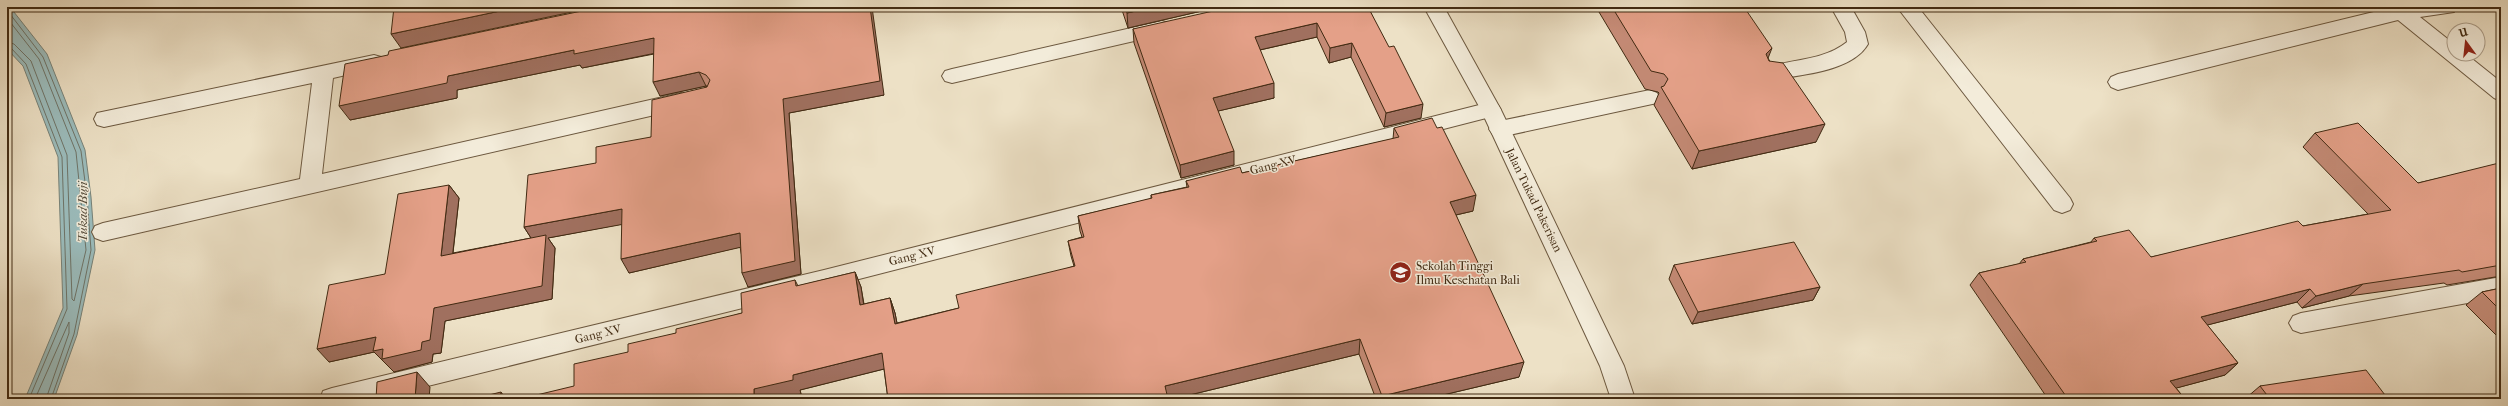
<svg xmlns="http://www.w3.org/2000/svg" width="2508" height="406" viewBox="0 0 2508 406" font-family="'IM FELL French Canon',serif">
  <rect width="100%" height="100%" fill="#ede1c6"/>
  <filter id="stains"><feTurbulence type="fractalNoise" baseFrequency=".005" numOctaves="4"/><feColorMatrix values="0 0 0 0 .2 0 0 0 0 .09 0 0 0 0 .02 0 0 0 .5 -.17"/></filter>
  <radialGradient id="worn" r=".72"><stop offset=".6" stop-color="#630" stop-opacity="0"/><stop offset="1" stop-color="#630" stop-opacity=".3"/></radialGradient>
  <!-- water -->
  <path fill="#9bbcbc" stroke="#778278" d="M 7,7 L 10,7 L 47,54 L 85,150 L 91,197 L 95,250 L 77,335 L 54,399 L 25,399 L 63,308 L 58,157 L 23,66 L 7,49 Z"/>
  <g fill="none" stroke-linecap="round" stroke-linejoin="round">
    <!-- shore -->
    <path stroke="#6e7367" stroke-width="1" d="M 7,10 L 43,57 L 81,151 L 87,197 L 91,250 L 74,334 L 51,399
      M 7,18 L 39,59 L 76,152 L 86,250 L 74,301 L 72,299 L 67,155 L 31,61 L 14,44 L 7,42
      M 7,47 L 11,48 L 26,64 L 62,157 L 67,309 L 29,399
      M 35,399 L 69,322 L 69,333 L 46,399"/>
    <defs>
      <path id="service" d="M 1831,7 L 1851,7 L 1865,32 L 1868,44 C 1852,72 1799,75 1770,80 L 1763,78 L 1760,73 L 1763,68 C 1792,59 1823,61 1847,42 L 1845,32 Z
        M 1162,21 L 1169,23 L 1172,28 L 1169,33 L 952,83 L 945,81 L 942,76 L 945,71 L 952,69 Z
        M 1650,90 L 1657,93 L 1660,98 L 1657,103 L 1500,137 L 1493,135 L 1489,129 L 1493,123 L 1500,121 Z"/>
      <path id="minor" d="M 1897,7 L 1918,7 L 2070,198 L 2073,204 L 2070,210 L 2062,213 L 2054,210 Z
        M 2385,7 L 2457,7 L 2454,12 L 2420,17 L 2454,44 L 2454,54 L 2466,54 L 2501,82 L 2501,101 L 2494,98 L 2398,20 L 2118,90 L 2111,87 L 2108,82 L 2111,77 L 2118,74 L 2386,9 Z
        M 374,55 L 381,57 L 384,62 L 381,67 L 333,78 L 322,174 L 681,93 L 688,96 L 691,101 L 688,106 L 681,109 L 103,241 L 95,238 L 92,232 L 95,226 L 103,223 L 300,179 L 312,83 L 104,127 L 97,125 L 94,119 L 97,113 Z
        M 1491,102 L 1498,105 L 1501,110 L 1498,115 L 824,288 L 375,399 L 320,399 L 323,391 L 332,388 L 824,270 Z
        M 2501,277 L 2501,297 L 2301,333 L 2293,330 L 2289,323 L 2293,316 L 2301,313 Z"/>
      <path id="tertiary" d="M 1424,7 L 1444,7 L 1501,110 L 1624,366 L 1635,399 L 1611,399 L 1600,366 L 1481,110 Z"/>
    </defs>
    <!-- service casing -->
    <use href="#service" stroke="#6c583f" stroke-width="2"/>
    <!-- minor casing -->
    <use href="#minor" stroke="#6c583f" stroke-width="2"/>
    <!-- tertiary casing -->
    <use href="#tertiary" stroke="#6c583f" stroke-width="2"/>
    <!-- service -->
    <use href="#service" fill="#f3ecda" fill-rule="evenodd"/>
    <!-- minor -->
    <use href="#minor" fill="#f3ecda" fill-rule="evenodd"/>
    <!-- tertiary -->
    <use href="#tertiary" fill="#f3ecda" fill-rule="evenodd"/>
  </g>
  <!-- wall -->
  <path fill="#c48a75" stroke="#412a12" d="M 601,7 L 884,95 L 789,113 L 801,274 L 748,287 L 740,247 L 629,273 L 622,224 L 548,238 L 555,248 L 552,299 L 445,321 L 441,353 L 433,354 L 432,362 L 394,372 L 374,352 L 329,362 L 385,274 L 449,185 L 459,198 L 453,253 L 531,238 L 524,227 L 596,163 L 651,137 L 707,86 L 706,86 L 660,96 L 654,54 L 582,68 L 580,65 L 457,90 L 457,98 L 350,120 L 388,55 Z
    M 1121,7 L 1219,7 L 1128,28 Z
    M 1368,7 L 1421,118 L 1384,127 L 1351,57 L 1329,63 L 1317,37 L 1260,50 L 1274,98 L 1218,111 L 1234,165 L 1181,178 L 1134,43 L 1133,29 Z
    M 1596,7 L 1744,7 L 1768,58 L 1816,142 L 1692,169 L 1654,105 L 1659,93 L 1658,92 L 1645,89 Z
    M 1394,128 L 1473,211 L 1456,215 L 1519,377 L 1426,399 L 1376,399 L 1359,354 L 1173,399 L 888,399 L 884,369 L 800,390 L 801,394 L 574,386 L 628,352 L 676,333 L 742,313 L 795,280 L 798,286 L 855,272 L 861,287 L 864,304 L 890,298 L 895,313 L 897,323 L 959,308 L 1074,266 L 1071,256 L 1068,241 L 1082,237 L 1080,231 L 1078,216 L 1151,199 L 1151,195 L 1187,187 L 1186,181 L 1242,173 L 1393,139 Z
    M 2315,133 L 2418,183 L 2501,164 L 2501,280 L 2501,276 L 2447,285 L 2444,283 L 2349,296 L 2302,308 L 2297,302 L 2207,325 L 2238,363 L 2225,375 L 2176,388 L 2185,399 L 2048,399 L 1970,285 L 1979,273 L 2019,264 L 2023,259 L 2091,242 L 2094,238 L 2151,257 L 2303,226 L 2368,214 L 2303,147 Z
    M 1674,265 L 1820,287 L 1813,300 L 1692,324 L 1669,279 Z
    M 2501,288 L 2501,340 L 2466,305 L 2482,292 Z
    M 2260,386 L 2388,399 L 2247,399 L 2246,398 Z"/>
  <!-- shaded-wall -->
  <path fill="#a0705f" stroke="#412a12" d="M 519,7 L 596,7 L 401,48 L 391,34 Z
    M 870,7 L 872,7 L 884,95 L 789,113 L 801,274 L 748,287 L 742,273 L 783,99 Z
    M 1154,7 L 1219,7 L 1128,28 L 1127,13 Z
    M 1317,23 L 1317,37 L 1255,51 L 1255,37 Z
    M 654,38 L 661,52 L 582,68 L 580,65 L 457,90 L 457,98 L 350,120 L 339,106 L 448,76 L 574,50 Z
    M 1352,43 L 1351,57 L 1329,63 L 1330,48 Z
    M 1772,48 L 1765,66 L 1766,54 Z
    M 699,72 L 706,86 L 660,96 L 653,82 Z
    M 1274,83 L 1274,98 L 1214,112 L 1213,98 Z
    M 1423,104 L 1421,118 L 1384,127 L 1386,113 Z
    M 1825,124 L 1816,142 L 1692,169 L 1699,151 Z
    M 1234,151 L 1234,165 L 1181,178 L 1180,165 Z
    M 449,185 L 459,198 L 451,269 L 441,256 Z
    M 1476,195 L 1473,211 L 1447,217 L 1450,202 Z
    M 622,209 L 630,223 L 548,238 L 555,248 L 552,299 L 445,321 L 441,353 L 433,354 L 432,362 L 394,372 L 374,352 L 329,362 L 317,349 L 376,337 L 422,342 L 434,308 L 533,241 L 524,227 Z
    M 740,233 L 746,246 L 629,273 L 621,259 Z
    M 855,272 L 861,287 L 866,320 L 860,305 Z
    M 2363,284 L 2349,296 L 2302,308 L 2316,296 Z
    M 1820,287 L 1813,300 L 1692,324 L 1698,312 Z
    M 2310,289 L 2297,302 L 2188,330 L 2201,317 Z
    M 890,298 L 895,313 L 900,339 L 895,324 Z
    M 1360,339 L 1359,354 L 1173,399 L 1166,399 L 1165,386 Z
    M 882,353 L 888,368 L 800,390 L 801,394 L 780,399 L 754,399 L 754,389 L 793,375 Z
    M 1524,362 L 1519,377 L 1426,399 L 1382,399 L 1382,396 Z
    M 2238,363 L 2225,375 L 2158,393 L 2170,381 Z
    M 417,372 L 430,387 L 429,399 L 415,399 Z
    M 501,392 L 506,399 L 500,399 Z"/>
  <!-- building -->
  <path fill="#e4a088" stroke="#412a12" d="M 394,7 L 519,7 L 391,34 Z
    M 601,7 L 870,7 L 880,81 L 783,99 L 795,261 L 742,273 L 740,233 L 621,259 L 622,209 L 524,227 L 528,175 L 596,163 L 596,147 L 651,137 L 652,100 L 707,87 L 710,80 L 706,75 L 699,72 L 653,82 L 654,38 L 574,54 L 574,50 L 448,76 L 447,83 L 339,106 L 345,64 L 388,55 L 389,51 Z
    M 1125,7 L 1154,7 L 1127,13 Z
    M 1231,7 L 1368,7 L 1389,47 L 1394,46 L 1423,104 L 1386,113 L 1352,43 L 1330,48 L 1317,23 L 1255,37 L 1274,83 L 1213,98 L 1234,151 L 1180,165 L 1133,29 Z
    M 1612,7 L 1744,7 L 1772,48 L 1766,54 L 1769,61 L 1783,63 L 1825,124 L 1699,151 L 1661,87 L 1664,86 L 1668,79 L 1664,74 L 1651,71 Z
    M 1432,118 L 1437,128 L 1442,127 L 1476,195 L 1450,202 L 1524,362 L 1382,396 L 1360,339 L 1165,386 L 1168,399 L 888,399 L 882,353 L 793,375 L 793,380 L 754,389 L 754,399 L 520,399 L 574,386 L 574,364 L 628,352 L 628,344 L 676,333 L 676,329 L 742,313 L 741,293 L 795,280 L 796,286 L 855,272 L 860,305 L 890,298 L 895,324 L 959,308 L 956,295 L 1075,266 L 1068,241 L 1084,237 L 1078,216 L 1152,198 L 1151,195 L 1189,187 L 1186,181 L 1240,167 L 1242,173 L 1399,137 L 1394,128 Z
    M 2358,123 L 2418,183 L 2499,163 L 2501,164 L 2501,265 L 2462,272 L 2459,270 L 2363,284 L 2316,296 L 2310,289 L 2201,317 L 2238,363 L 2170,381 L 2185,399 L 2068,399 L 1979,273 L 2026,262 L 2023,259 L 2097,241 L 2094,238 L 2129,230 L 2151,257 L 2298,221 L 2303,226 L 2391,210 L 2315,133 Z
    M 449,185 L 441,256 L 546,235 L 542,286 L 434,308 L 430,340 L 422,342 L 421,350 L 382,359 L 383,349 L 373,351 L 376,337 L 317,349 L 329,285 L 385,274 L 398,194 Z
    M 1794,242 L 1820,287 L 1698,312 L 1674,265 Z
    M 2501,288 L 2501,311 L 2482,292 Z
    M 2366,370 L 2388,399 L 2270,399 L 2260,386 Z
    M 417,372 L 415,399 L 376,399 L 377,382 Z
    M 501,392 L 500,399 L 473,399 Z"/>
  <!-- icons -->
  <defs>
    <symbol id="university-disc" viewBox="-11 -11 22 22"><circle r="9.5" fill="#8f2418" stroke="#f3ecda"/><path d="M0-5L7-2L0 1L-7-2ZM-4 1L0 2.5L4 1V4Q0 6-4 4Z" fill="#fff"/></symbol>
  </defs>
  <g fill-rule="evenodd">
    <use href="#university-disc" x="1388" y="260" width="25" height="25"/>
  </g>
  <g text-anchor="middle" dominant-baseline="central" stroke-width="3" stroke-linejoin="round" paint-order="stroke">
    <!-- street labels -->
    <g font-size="12" fill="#412a12" stroke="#f3ecda">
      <text transform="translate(1273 165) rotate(-14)">Gang XV</text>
      <text transform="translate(1534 200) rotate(64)">Jalan Tukad Pakerisan</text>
      <text transform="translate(912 256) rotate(-14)">Gang XV</text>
      <text transform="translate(598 334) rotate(-14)">Gang XV</text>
    </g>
    <!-- poi labels -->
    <g font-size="12" fill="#412a12" stroke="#f3ecda" text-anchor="start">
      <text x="1416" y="266">Sekolah Tinggi<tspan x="1416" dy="14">Ilmu Kesehatan Bali</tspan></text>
    </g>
    <!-- water labels -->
    <g font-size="13" font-style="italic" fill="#584e3c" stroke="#f3ecda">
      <text transform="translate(82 212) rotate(-90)">Tukad Buji</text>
    </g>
  </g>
  <!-- margin -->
  <rect width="2508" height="406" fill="none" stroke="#ede1c6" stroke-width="24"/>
  <rect x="8" y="8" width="2492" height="390" fill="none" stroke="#412a12" stroke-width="2"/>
  <rect x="12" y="12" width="2484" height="382" fill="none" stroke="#412a12"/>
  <!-- north arrow -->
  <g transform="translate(2466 42) rotate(345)"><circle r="19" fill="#f3ecda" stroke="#ac9e8a"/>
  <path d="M0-3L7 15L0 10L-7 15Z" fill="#8f2418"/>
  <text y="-6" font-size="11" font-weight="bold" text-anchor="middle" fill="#412a12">U</text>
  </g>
  <rect width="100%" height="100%" filter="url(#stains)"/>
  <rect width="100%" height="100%" fill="url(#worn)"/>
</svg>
